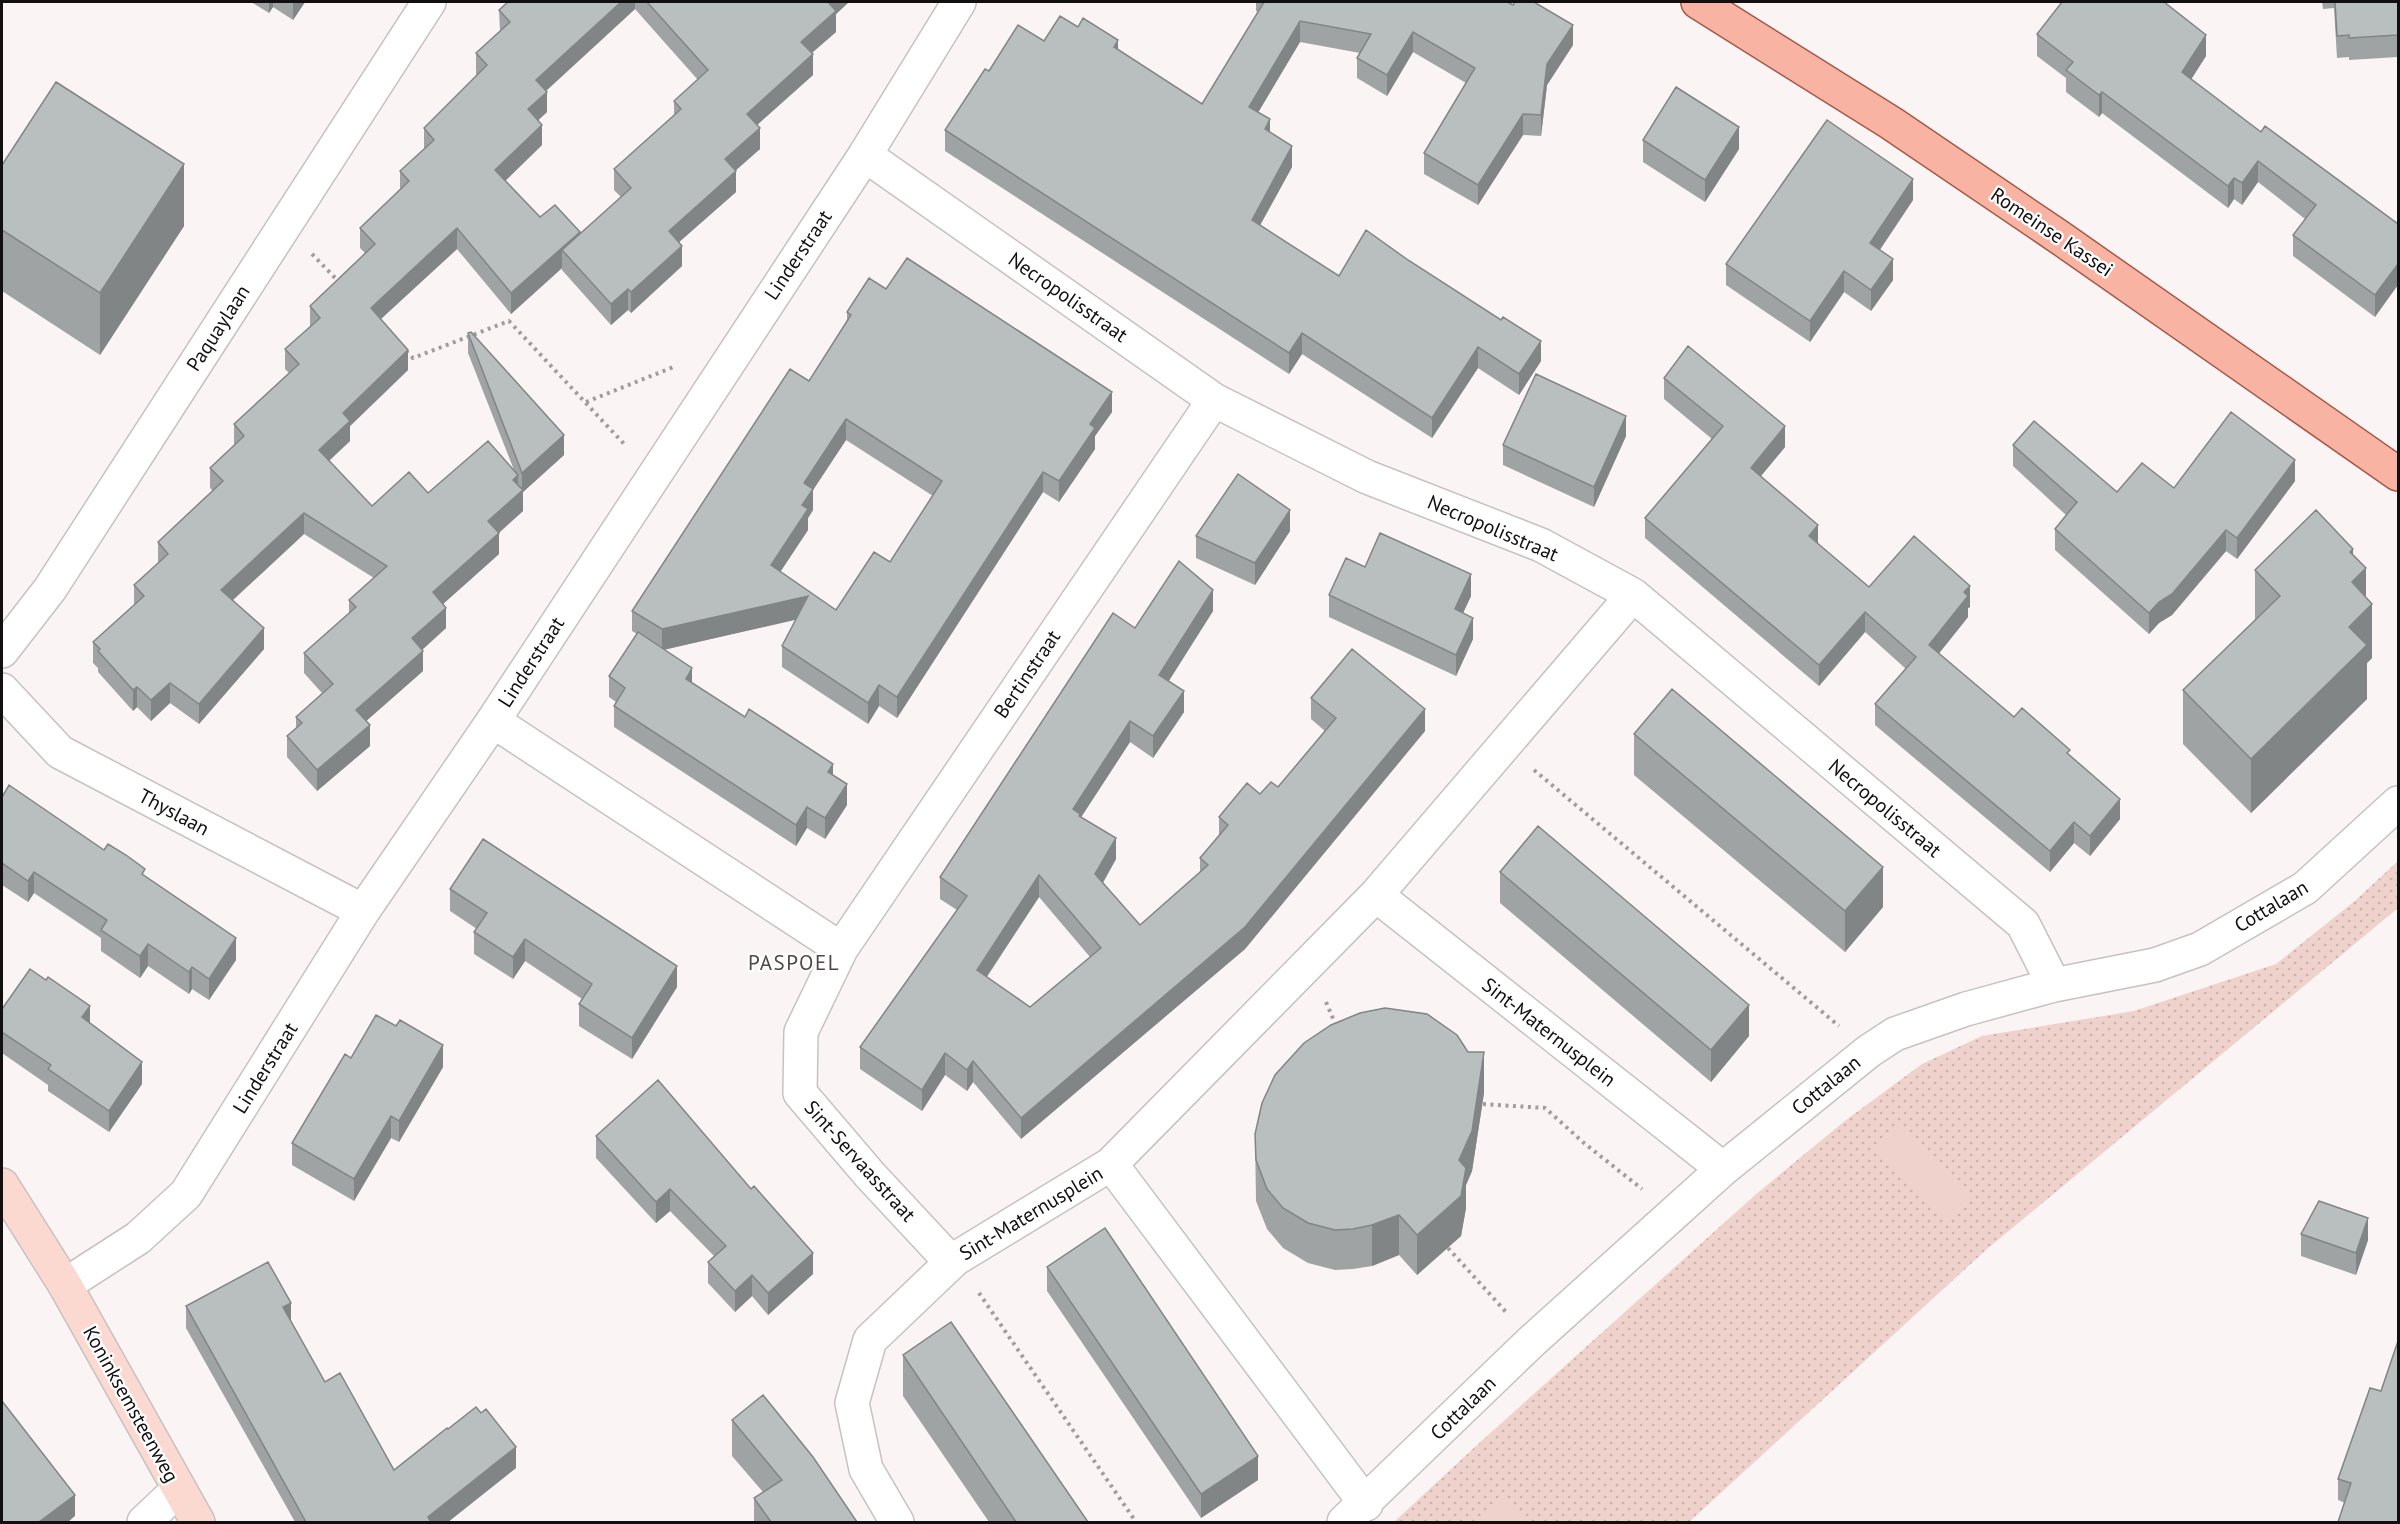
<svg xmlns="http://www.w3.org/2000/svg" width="2400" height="1524" viewBox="0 0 2400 1524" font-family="'PT Sans',sans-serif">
  <defs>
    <pattern id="grass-dots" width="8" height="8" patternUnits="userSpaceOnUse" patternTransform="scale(1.5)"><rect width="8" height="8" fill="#efd2cb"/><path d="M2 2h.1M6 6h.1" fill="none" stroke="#ccb3ad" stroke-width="1.8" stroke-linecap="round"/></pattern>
  </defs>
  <rect width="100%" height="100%" fill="#faf5f4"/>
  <!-- grass -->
  <path fill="url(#grass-dots)" d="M 2398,861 L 2398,908 L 1987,1249 L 1689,1522 L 1394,1522 L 1476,1446 L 1755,1195 L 1846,1120 L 1922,1064 L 1982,1036 L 2134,1011 L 2276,964 L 2356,900 Z"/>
  <!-- pitch -->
  <path fill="#efd2cb" d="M 1902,1124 L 1971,1193 L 1944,1220 L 1875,1152 Z
    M 1504,1496 L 1526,1522 L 1473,1522 Z"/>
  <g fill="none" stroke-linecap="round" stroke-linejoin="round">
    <defs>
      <path id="street" d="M 865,155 L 1214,400 L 1367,477 L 1541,545 L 1633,595 L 2023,924 L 2054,985
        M 2,651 L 50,589 L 429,2
        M 2,690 L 60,752 L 363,911
        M 493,721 L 841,949
        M 1376,895 L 1723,1169
        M 1111,1164 L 1366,1504
        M 951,1262 L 870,1175 L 800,1093 L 801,1032 L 841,949 L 1214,400
        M 65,1285 L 138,1238 L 186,1194 L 363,911 L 493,721 L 865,155 L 959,2
        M 144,1522 L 179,1489
        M 897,1522 L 866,1469 L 852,1403 L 870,1340 L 955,1259 L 1111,1164 L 1376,895 L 1633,595
        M 1344,1522 L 1532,1341 L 1672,1215 L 1723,1169 L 1869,1051 L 1895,1034 L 1966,1009 L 2054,985 L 2155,965 L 2200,949 L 2305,888 L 2398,803"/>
      <path id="secondary" d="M 2,1185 L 65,1285 L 198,1522"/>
      <path id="primary" d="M 1698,2 L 1891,123 L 2059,237 L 2398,474"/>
    </defs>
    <!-- street casing -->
    <use href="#street" stroke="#c7c2c1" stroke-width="36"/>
    <!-- secondary casing -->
    <use href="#secondary" stroke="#c7c2c1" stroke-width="36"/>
    <!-- primary casing -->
    <use href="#primary" stroke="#a45948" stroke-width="36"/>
    <!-- path -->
    <path stroke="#a19d9c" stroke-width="4" stroke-dasharray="3 4.5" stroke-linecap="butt" d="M 312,254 L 340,283
      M 406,351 L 413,358 L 509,321 L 626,446
      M 586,402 L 676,366
      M 1534,770 L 1839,1026
      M 1326,1002 L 1337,1028
      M 1483,1104 L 1545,1108 L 1584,1143 L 1642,1189
      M 1448,1248 L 1506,1312
      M 979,1293 L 1136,1522"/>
    <!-- street -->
    <use href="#street" stroke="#fff" stroke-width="33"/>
    <!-- secondary -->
    <use href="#secondary" stroke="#fbd9d1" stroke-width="33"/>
    <!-- primary -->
    <use href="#primary" stroke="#f8b3a3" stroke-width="33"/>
  </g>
  <!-- wall -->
  <path fill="#9fa3a3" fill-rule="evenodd" d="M 251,2 L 305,2 L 293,20 L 273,7 L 269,13 Z
    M 508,2 L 849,2 L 836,14 L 836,32 L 812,53 L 813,75 L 757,125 L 760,149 L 735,170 L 736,192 L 679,242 L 682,266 L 631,313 L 628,310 L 611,325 L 562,270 L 562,268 L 511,314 L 457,249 L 381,319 L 408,370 L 350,426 L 350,441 L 329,461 L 372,506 L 428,493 L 514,470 L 468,353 L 468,333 L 564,455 L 523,492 L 523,511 L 499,533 L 499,554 L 443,604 L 446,628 L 422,650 L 423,671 L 366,721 L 370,746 L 317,791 L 287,757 L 287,736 L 296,729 L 296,717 L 322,693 L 304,673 L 304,653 L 349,614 L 349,600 L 374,578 L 304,534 L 233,600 L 264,649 L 199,724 L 170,703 L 151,721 L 137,707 L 133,711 L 98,672 L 98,668 L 93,663 L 93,642 L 134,605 L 134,585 L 158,563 L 158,542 L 213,491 L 210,488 L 210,468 L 234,445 L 234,424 L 289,373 L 285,369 L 285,349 L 310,327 L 310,306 L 365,253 L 360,248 L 360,228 L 400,189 L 400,171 L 424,149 L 424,128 L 477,75 L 476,74 L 476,53 L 500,31 L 499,10 ZM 635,9 L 698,80 L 674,101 L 674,115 L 614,169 L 614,190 L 621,197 L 580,234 L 540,217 L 505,181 L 542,145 L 538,120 L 547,112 L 546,91 Z
    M 1256,2 L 1507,2 L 1573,45 L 1547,85 L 1541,136 L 1523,135 L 1478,205 L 1424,174 L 1424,153 L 1466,83 L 1413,52 L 1387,96 L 1357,78 L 1357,58 L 1360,53 L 1300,42 L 1258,112 L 1292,167 L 1260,225 L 1339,276 L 1541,361 L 1519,395 L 1478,368 L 1432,438 L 1302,354 L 1289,374 L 945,151 L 945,130 L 989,71 L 1044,41 L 1078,27 L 1118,49 L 1202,104 L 1258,12 L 1256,11 Z
    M 2322,2 L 2398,2 L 2398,57 L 2349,60 L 2349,57 L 2337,58 L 2334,8 L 2323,9 Z
    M 2037,34 L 2206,56 L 2191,79 L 2261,132 L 2398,224 L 2375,317 L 2293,256 L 2293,235 L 2305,219 L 2258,182 L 2242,205 L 2234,199 L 2228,208 L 2102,113 L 2099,117 L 2066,92 L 2066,78 L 2037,56 Z
    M 1643,140 L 1739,149 L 1705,202 L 1643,162 Z
    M 2,165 L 184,226 L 100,355 L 2,291 Z
    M 1913,200 L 1880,250 L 1893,280 L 1871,311 L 1844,292 L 1810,342 L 1726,285 L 1726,264 Z
    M 886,289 L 1112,412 L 1095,436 L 1095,449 L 1059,502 L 1043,492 L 897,718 L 879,706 L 868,724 L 782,667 L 782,646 L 796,619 L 664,650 L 692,683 L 833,775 L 847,805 L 825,839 L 807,828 L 796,846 L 614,727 L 614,706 L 616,702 L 609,697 L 609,676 L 637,634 L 632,631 L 632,611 L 809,381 L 847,320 L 847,312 ZM 846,440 L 933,496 L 890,562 L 836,610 L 780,572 L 808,530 L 808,518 L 813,510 L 813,490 Z
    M 1664,378 L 1785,447 L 1761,476 L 1818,544 L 1869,587 L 1970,607 L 1968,608 L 1968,617 L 1939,653 L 2014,717 L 2070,756 L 2120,819 L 2090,856 L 2074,843 L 2050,872 L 1875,725 L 1875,704 L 1906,669 L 1865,632 L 1819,686 L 1645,538 L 1645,518 L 1712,439 L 1664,399 Z
    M 1626,436 L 1594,507 L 1503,465 L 1503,445 Z
    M 2013,445 L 2117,492 L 2295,481 L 2237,559 L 2226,551 L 2172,615 L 2159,623 L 2149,634 L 2055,550 L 2055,529 L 2066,515 L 2013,466 Z
    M 1290,531 L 1255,585 L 1196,558 L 1196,536 Z
    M 2353,555 L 2366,597 L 2372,658 L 2367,663 L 2367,699 L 2251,813 L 2183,744 L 2183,690 L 2255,620 L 2255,570 Z
    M 1365,567 L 1471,596 L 1463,613 L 1473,639 L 1456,676 L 1329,617 L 1329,595 Z
    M 1213,611 L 1169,681 L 1184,712 L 1153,758 L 1130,742 L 1081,817 L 1116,859 L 1103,883 L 1140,925 L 1200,873 L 1200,858 L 1219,835 L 1219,817 L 1260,794 L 1278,787 L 1325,731 L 1311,719 L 1311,698 L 1425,731 L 1245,949 L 1021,1139 L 973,1082 L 967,1091 L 945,1075 L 922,1111 L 860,1069 L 860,1047 L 957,910 L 940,899 L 940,877 L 1135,628 ZM 1039,897 L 1090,957 L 1030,1007 L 987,977 Z
    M 1634,734 L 1883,907 L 1845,952 L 1634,775 Z
    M 2,797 L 104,850 L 145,876 L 236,960 L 209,1000 L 192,989 L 189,994 L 148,966 L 140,978 L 101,951 L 101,938 L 34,893 L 28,902 L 2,885 Z
    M 1500,872 L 1749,1036 L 1711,1082 L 1500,903 Z
    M 450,889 L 677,987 L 632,1059 L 579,1026 L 579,1004 L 582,999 L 525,961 L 513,979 L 474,954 L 474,932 L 477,929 L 450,911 Z
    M 2,1009 L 90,1023 L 142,1084 L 109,1132 L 48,1091 L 48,1085 L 2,1053 Z
    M 351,1058 L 443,1067 L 399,1142 L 391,1138 L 354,1201 L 292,1165 L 292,1143 Z
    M 1484,1093 L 1472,1171 L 1466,1185 L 1466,1208 L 1461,1236 L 1417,1275 L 1399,1255 L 1372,1266 L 1353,1269 L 1335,1270 L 1308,1263 L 1283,1248 L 1267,1229 L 1256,1201 L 1255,1134 Z
    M 596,1136 L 813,1274 L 768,1315 L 752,1296 L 735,1312 L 708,1283 L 708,1262 L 714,1256 L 670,1211 L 656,1223 L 596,1158 Z
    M 2301,1234 L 2368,1240 L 2356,1275 L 2301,1256 Z
    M 1047,1267 L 1258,1480 L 1201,1518 L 1047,1291 Z
    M 186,1306 L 291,1322 L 325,1382 L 394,1470 L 448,1429 L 516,1468 L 448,1522 L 295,1522 L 186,1328 Z
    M 903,1355 L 1088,1522 L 989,1522 L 903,1396 Z
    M 2381,1391 L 2345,1503 L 2338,1500 L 2338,1479 Z
    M 732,1420 L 857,1522 L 754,1522 L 754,1498 L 763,1492 L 732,1456 Z"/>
  <!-- shaded-wall -->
  <path fill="#828585" d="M 269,2 L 273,2 L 273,7 L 269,13 Z
    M 293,2 L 305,2 L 293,20 Z
    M 621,2 L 635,2 L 635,9 L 536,100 L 536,80 Z
    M 827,2 L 849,2 L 836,14 L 836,32 L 801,62 L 801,42 Z
    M 1300,21 L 1300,42 L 1249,128 L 1249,107 Z
    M 1573,25 L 1573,45 L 1547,85 L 1541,136 L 1541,115 L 1547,64 Z
    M 1413,32 L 1413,52 L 1387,96 L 1387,75 Z
    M 2206,35 L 2206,56 L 2182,94 L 2182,72 Z
    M 1118,40 L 1118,61 L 1114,47 Z
    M 813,54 L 813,75 L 747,134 L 747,114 Z
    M 547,92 L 547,112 L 528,130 L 528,109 Z
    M 2102,92 L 2102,113 L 2099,117 L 2099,95 Z
    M 1523,114 L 1523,135 L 1478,205 L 1478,185 Z
    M 1270,119 L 1270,140 L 1265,129 Z
    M 542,125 L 542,145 L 495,191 L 495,170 Z
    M 1739,127 L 1739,149 L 1705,202 L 1705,180 Z
    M 760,128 L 760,149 L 725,180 L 725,159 Z
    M 1292,146 L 1292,167 L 1252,240 L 1252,220 Z
    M 2258,161 L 2258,182 L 2242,205 L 2242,183 Z
    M 184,164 L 184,226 L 100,355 L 100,293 Z
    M 736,171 L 736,192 L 669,251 L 669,231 Z
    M 2234,178 L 2234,199 L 2228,208 L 2228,186 Z
    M 1913,179 L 1913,200 L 1870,264 L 1870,243 Z
    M 457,228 L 457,249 L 371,328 L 371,308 Z
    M 580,232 L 580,252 L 562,250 L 562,268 L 511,314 L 511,293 Z
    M 682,246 L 682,266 L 631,313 L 631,292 Z
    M 1893,259 L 1893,280 L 1871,311 L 1871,290 Z
    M 2398,264 L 2398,285 L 2375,317 L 2375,295 Z
    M 1844,271 L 1844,292 L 1810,342 L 1810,321 Z
    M 628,289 L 628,310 L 611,325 L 611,304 Z
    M 1302,333 L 1302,354 L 1289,374 L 1289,353 Z
    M 1541,341 L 1541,361 L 1519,395 L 1519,374 Z
    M 1478,347 L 1478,368 L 1432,438 L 1432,418 Z
    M 408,350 L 408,370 L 350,426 L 350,441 L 319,470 L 319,450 L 343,413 Z
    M 1112,392 L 1112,412 L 1095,436 L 1095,449 L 1059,502 L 1059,481 L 1090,424 Z
    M 1626,416 L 1626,436 L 1594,507 L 1594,487 Z
    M 846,419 L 846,440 L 813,490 L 813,510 L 808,518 L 808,530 L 771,586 L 771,565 L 804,483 Z
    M 1785,426 L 1785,447 L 1751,488 L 1751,468 Z
    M 564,435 L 564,455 L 523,492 L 523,511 L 488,542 L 488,521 L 513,480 L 518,475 L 518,495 L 522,491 L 522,473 Z
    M 2295,460 L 2295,481 L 2237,559 L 2237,538 Z
    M 1043,472 L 1043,492 L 897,718 L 897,697 Z
    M 1290,510 L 1290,531 L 1255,585 L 1255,563 Z
    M 304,513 L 304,534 L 221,611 L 221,590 Z
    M 1818,525 L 1818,546 L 1809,536 Z
    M 2226,530 L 2226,551 L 2172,615 L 2159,623 L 2149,634 L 2149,613 Z
    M 499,533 L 499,554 L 433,613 L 433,592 Z
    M 2353,549 L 2353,581 L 2366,568 L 2366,610 L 2372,604 L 2372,658 L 2367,663 L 2367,699 L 2251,813 L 2251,759 L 2350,552 Z
    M 1471,574 L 1471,596 L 1455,630 L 1455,609 Z
    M 1970,586 L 1970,607 L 1968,608 L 1968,617 L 1929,666 L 1929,645 L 1964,592 Z
    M 1213,590 L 1213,611 L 1159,696 L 1159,675 Z
    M 808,596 L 808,617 L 662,650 L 662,629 Z
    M 446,608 L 446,628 L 412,659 L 412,638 Z
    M 1865,612 L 1865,632 L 1819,686 L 1819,665 Z
    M 1473,618 L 1473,639 L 1456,676 L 1456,655 Z
    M 264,628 L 264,649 L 199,724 L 199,704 Z
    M 423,651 L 423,671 L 356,730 L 356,710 Z
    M 692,668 L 692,689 L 686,679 Z
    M 170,683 L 170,703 L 151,721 L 151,700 Z
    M 879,685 L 879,706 L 868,724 L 868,703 Z
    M 137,687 L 137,707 L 133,711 L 133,690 Z
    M 1184,691 L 1184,712 L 1153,758 L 1153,736 Z
    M 1425,709 L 1425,731 L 1245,949 L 1021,1139 L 1021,1118 Z
    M 1130,721 L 1130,742 L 1080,819 L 1073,809 Z
    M 370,725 L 370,746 L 317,791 L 317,770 Z
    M 833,764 L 833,785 L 828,772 Z
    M 847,784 L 847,805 L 825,839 L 825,818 Z
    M 2120,799 L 2120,819 L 2090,856 L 2090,836 Z
    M 807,807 L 807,828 L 796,846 L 796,825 Z
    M 2074,822 L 2074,843 L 2050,872 L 2050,851 Z
    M 1116,838 L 1116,859 L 1095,896 L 1095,874 Z
    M 1883,867 L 1883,907 L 1845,952 L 1845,911 Z
    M 34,872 L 34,893 L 28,902 L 28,881 Z
    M 1039,875 L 1039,897 L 977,991 L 977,970 Z
    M 236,938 L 236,960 L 209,1000 L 209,979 Z
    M 525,939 L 525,961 L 513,979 L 513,957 Z
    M 148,944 L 148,966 L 140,978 L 140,956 Z
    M 677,966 L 677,987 L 632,1059 L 632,1038 Z
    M 192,967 L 192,989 L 189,994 L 189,972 Z
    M 1749,1005 L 1749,1036 L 1711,1082 L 1711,1050 Z
    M 90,1006 L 90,1028 L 82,1017 Z
    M 443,1045 L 443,1067 L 399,1142 L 399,1121 Z
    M 1484,1052 L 1484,1093 L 1472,1171 L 1466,1185 L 1466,1208 L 1461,1236 L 1417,1275 L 1417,1235 L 1459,1160 Z
    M 945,1053 L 945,1075 L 922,1111 L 922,1090 Z
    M 973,1061 L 973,1082 L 967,1091 L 967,1070 Z
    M 142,1062 L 142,1084 L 109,1132 L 109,1111 Z
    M 391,1116 L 391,1138 L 354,1201 L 354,1179 Z
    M 670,1189 L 670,1211 L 656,1223 L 656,1202 Z
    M 1399,1215 L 1399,1255 L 1372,1266 L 1372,1225 Z
    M 2368,1218 L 2368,1240 L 2356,1275 L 2356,1253 Z
    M 813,1253 L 813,1274 L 768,1315 L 768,1293 Z
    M 752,1275 L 752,1296 L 735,1312 L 735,1291 Z
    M 291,1303 L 291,1324 L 283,1307 Z
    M 516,1447 L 516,1468 L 448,1522 L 428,1522 L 428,1517 Z
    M 1258,1456 L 1258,1480 L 1201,1518 L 1201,1494 Z
    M 75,1495 L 75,1516 L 68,1522 L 39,1522 Z"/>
  <!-- building -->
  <path fill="#b9bebe" stroke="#828585" stroke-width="1.5" fill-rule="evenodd" d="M 508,2 L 621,2 L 536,80 L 547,92 L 528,109 L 542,125 L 495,170 L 540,217 L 555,205 L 580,232 L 511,293 L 457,228 L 371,308 L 408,350 L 343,413 L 350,421 L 319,450 L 372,506 L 409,472 L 428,493 L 488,441 L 518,475 L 513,480 L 523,490 L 488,521 L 499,533 L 433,592 L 446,608 L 412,638 L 423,651 L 356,710 L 370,725 L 317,770 L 287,736 L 302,723 L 296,717 L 333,684 L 304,653 L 356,607 L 349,600 L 387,566 L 304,513 L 221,590 L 264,628 L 199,704 L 170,683 L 151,700 L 137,687 L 133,690 L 98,651 L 100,649 L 93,642 L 144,596 L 134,585 L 168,554 L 158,542 L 223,481 L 210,468 L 244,436 L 234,424 L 299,364 L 285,349 L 320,318 L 310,306 L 375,244 L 360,228 L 409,181 L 400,171 L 434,140 L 424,128 L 487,65 L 476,53 L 510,22 L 499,10 Z
    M 647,2 L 828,2 L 836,11 L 801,42 L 813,54 L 747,114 L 760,128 L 725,159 L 736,171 L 669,231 L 682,246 L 631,292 L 628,289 L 611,304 L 562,250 L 631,188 L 614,169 L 681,109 L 674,101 L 708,70 Z
    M 1264,2 L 1507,2 L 1513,5 L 1515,2 L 1534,2 L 1573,25 L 1547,64 L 1541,115 L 1523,114 L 1478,185 L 1424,153 L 1475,68 L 1413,32 L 1387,75 L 1357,58 L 1371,34 L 1300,21 L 1249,107 L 1270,119 L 1265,129 L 1292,146 L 1252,220 L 1339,276 L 1366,230 L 1408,260 L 1501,320 L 1503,317 L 1541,341 L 1519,374 L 1478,347 L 1432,418 L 1302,333 L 1289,353 L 945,130 L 985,69 L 989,71 L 1018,25 L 1044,41 L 1060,16 L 1078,27 L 1083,18 L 1118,40 L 1114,47 L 1202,104 Z
    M 2062,2 L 2164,2 L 2206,35 L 2182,72 L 2261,132 L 2265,126 L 2398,224 L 2398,264 L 2375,295 L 2293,235 L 2316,205 L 2258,161 L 2242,183 L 2234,178 L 2228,186 L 2102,92 L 2099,95 L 2066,70 L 2073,62 L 2037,34 Z
    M 2335,2 L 2398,2 L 2398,35 L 2349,38 L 2349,35 L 2337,36 Z
    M 56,82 L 184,164 L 100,293 L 2,230 L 2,165 Z
    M 1676,87 L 1739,127 L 1705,180 L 1643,140 Z
    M 1827,120 L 1913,179 L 1870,243 L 1893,259 L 1871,290 L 1844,271 L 1810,321 L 1726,264 Z
    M 907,258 L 1112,392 L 1090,424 L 1095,428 L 1059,481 L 1043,472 L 897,697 L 879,685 L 868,703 L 782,646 L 808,596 L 662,629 L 632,611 L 790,369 L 809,381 L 851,315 L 847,312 L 869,278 L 886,289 ZM 846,419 L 942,481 L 890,562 L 874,552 L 836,610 L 771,565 L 808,509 L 802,505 L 813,489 L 804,483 Z
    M 471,332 L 564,435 L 522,473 L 468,333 Z
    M 1688,346 L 1785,426 L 1751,468 L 1818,525 L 1809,536 L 1869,587 L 1914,536 L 1970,586 L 1964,592 L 1968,596 L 1929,645 L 2014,717 L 2022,708 L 2070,750 L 2067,753 L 2120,799 L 2090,836 L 2074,822 L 2050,851 L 1875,704 L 1916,657 L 1865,612 L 1819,665 L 1645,518 L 1723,426 L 1664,378 Z
    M 1536,374 L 1626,416 L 1594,487 L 1503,445 Z
    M 2231,412 L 2295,460 L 2237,538 L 2226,530 L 2172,594 L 2159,602 L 2149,613 L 2055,529 L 2077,502 L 2013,445 L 2034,421 L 2117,492 L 2142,463 L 2174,488 Z
    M 1238,474 L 1290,510 L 1255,563 L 1196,536 Z
    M 2316,510 L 2353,549 L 2350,552 L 2366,568 L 2352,582 L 2372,604 L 2349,627 L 2367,645 L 2251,759 L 2183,690 L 2280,596 L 2255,570 Z
    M 1380,533 L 1471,574 L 1455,609 L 1473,618 L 1456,655 L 1329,595 L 1346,558 L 1365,567 Z
    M 1179,561 L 1213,590 L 1159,675 L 1184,691 L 1153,736 L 1130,721 L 1073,809 L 1080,814 L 1079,816 L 1116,838 L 1095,874 L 1140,925 L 1208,865 L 1200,858 L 1228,825 L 1219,817 L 1247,783 L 1260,794 L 1271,782 L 1278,787 L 1336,718 L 1311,698 L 1352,649 L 1425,709 L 1245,927 L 1021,1118 L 973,1061 L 967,1070 L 945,1053 L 922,1090 L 860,1047 L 967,896 L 940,877 L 1113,613 L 1135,628 ZM 1039,875 L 1101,948 L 1030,1007 L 977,970 Z
    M 638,632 L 692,668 L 686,679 L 745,717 L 749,709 L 833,764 L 828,772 L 847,784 L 825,818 L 807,807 L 796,825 L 614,706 L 625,688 L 609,676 Z
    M 1672,689 L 1883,867 L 1845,911 L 1634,734 Z
    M 9,785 L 104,850 L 108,844 L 126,855 L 145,869 L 142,874 L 236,938 L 209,979 L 192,967 L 189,972 L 148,944 L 140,956 L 101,930 L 107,920 L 34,872 L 28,881 L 2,863 L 2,797 Z
    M 1538,826 L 1749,1005 L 1711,1050 L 1500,872 Z
    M 483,839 L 677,966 L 632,1038 L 579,1004 L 592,984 L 525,939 L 513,957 L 474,932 L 487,913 L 450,889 Z
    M 30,969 L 46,980 L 48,977 L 90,1006 L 82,1017 L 142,1062 L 109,1111 L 48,1069 L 51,1065 L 2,1032 L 2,1009 Z
    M 1385,1008 L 1427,1014 L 1457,1035 L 1468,1052 L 1484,1052 L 1472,1131 L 1459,1160 L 1466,1168 L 1461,1196 L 1417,1235 L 1399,1215 L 1372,1225 L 1353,1229 L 1335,1230 L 1308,1223 L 1283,1208 L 1267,1189 L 1256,1160 L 1255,1134 L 1262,1103 L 1275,1075 L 1304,1043 L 1331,1025 L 1360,1013 Z
    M 376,1015 L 396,1026 L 400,1020 L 443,1045 L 399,1121 L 391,1116 L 354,1179 L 292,1143 L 345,1054 L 351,1058 Z
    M 658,1080 L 751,1189 L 754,1186 L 813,1253 L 768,1293 L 752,1275 L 735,1291 L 708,1262 L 726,1246 L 670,1189 L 656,1202 L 596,1136 Z
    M 2319,1201 L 2368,1218 L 2356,1253 L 2301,1234 Z
    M 1105,1228 L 1258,1456 L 1201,1494 L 1047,1267 Z
    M 268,1262 L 291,1303 L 283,1307 L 325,1382 L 340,1373 L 394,1470 L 447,1428 L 448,1429 L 476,1407 L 481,1413 L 486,1409 L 516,1447 L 428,1517 L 431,1522 L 306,1522 L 186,1306 Z
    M 951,1322 L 1088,1522 L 1016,1522 L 903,1355 Z
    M 2398,1341 L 2398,1522 L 2338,1522 L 2351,1483 L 2338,1479 L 2370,1388 L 2381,1391 Z
    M 763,1395 L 813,1457 L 857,1522 L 771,1522 L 754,1498 L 782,1480 L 732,1420 Z
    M 2,1401 L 75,1495 L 39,1522 L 2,1522 Z"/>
  <g text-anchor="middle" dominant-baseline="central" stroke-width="4.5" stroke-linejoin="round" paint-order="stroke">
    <!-- street labels -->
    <g font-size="20" fill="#110f0f" stroke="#fff">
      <text transform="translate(2052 232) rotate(34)">Romeinse Kassei</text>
      <text transform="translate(798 255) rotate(-56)">Linderstraat</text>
      <text transform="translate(1068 297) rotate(35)">Necropolisstraat</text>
      <text transform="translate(218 328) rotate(-57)">Paquaylaan</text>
      <text transform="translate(1493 528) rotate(23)">Necropolisstraat</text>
      <text transform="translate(531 662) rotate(-57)">Linderstraat</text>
      <text transform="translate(1027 674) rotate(-56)">Bertinstraat</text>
      <text transform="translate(1885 808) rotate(40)">Necropolisstraat</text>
      <text transform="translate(174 812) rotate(28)">Thyslaan</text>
      <text transform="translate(2271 906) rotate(-31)">Cottalaan</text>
      <text transform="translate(1549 1032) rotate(38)">Sint-Maternusplein</text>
      <text transform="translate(265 1068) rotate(-58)">Linderstraat</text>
      <text transform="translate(1826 1085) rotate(-39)">Cottalaan</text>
      <text transform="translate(860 1161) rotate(48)">Sint-Servaasstraat</text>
      <text transform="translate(1031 1213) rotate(-31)">Sint-Maternusplein</text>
      <text transform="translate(131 1404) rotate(61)">Koninksemsteenweg</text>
      <text transform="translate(1463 1408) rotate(-44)">Cottalaan</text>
    </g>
    <!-- neighbourhood labels -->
    <g font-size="21" letter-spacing="1.5" fill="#4d4948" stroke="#fff">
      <text x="794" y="962">PASPOEL</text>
    </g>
  </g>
  <!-- border -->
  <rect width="2400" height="1524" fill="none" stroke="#110f0f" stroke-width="6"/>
</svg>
